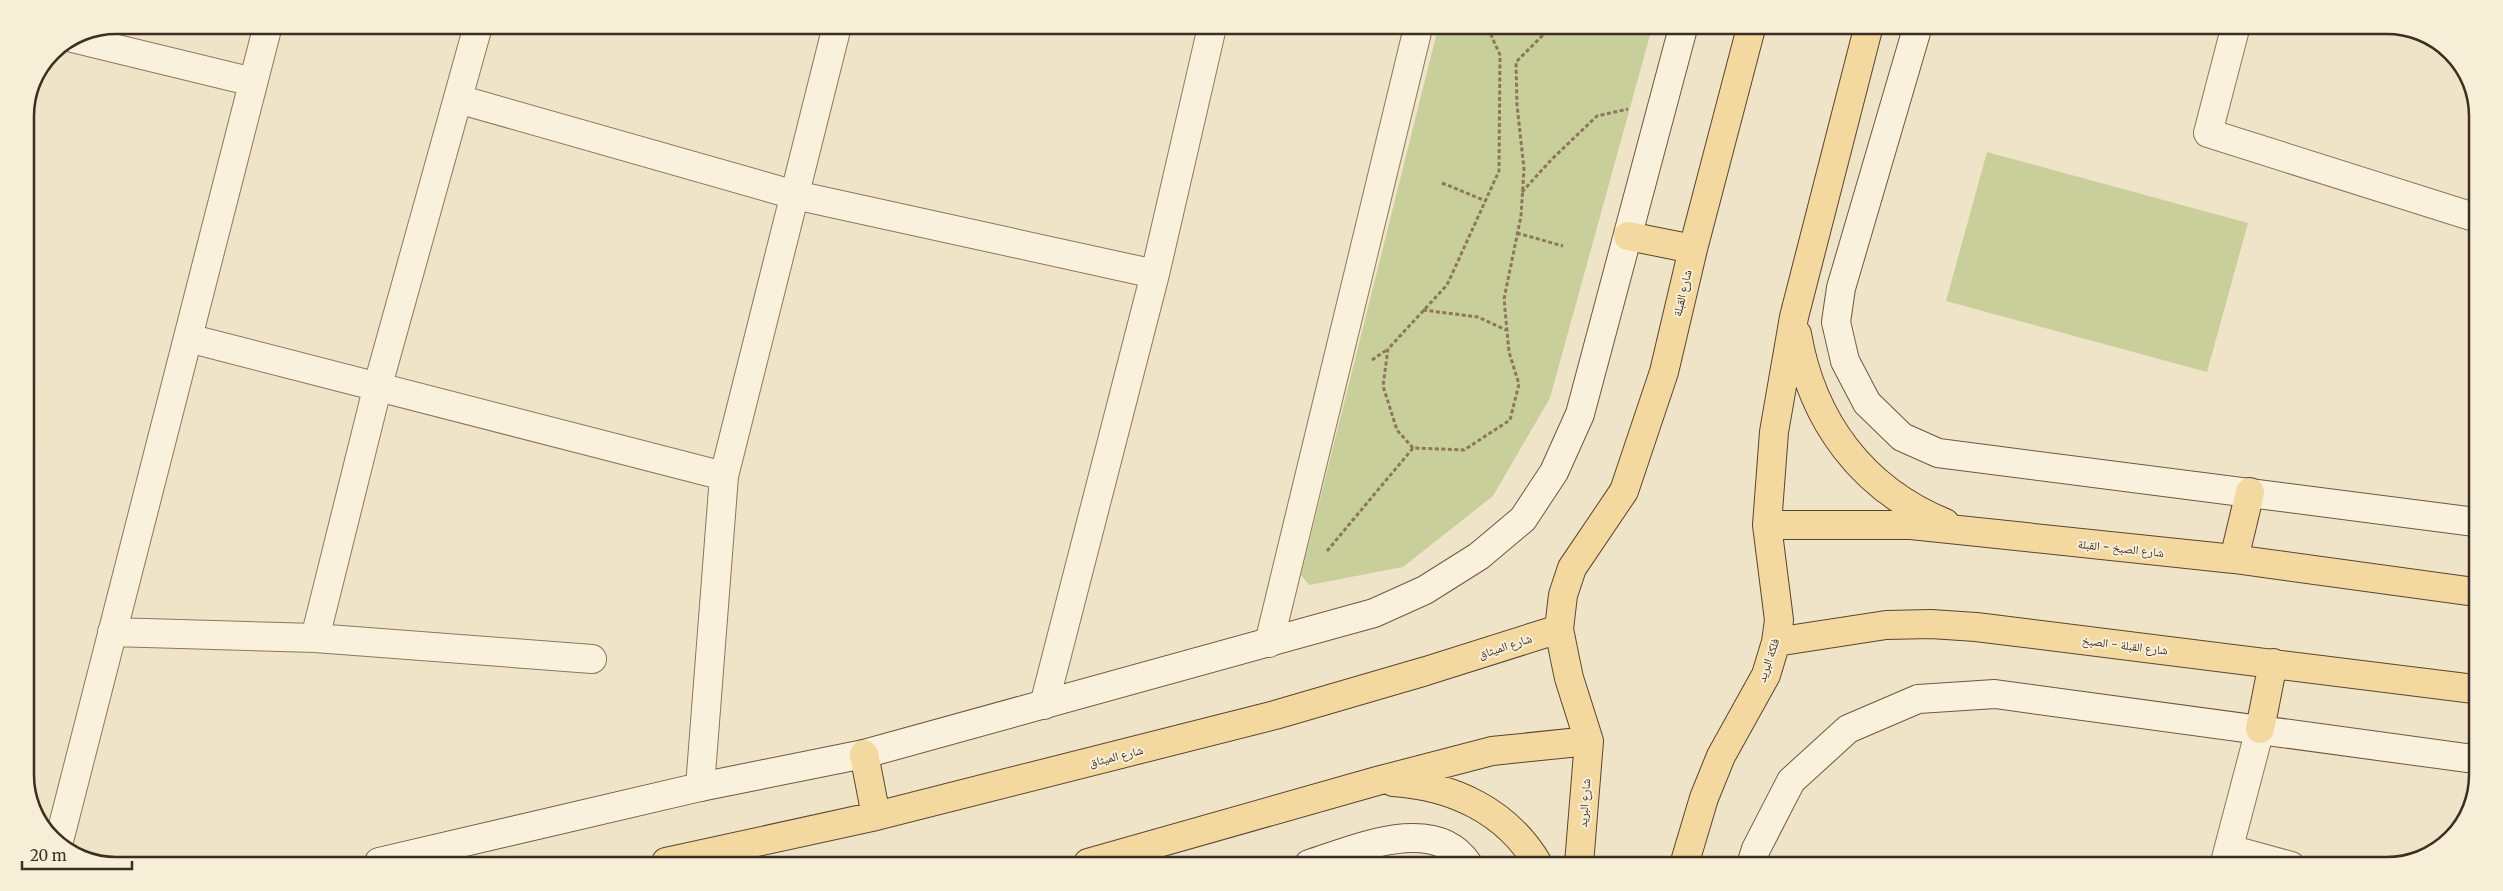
<svg xmlns="http://www.w3.org/2000/svg" width="2503" height="891" viewBox="0 0 2503 891" font-family="Merriweather,'Noto Naskh Arabic',serif">
  <rect width="100%" height="100%" fill="#f0e4c8"/>
  <!-- green -->
  <path fill="#c9cf9b" d="M 1438,28 L 1652,28 L 1550,398 L 1493,496 L 1403,567 L 1309,585 L 1301,575 Z
    M 1987,152 L 2248,223 L 2207,372 L 1946,301 Z"/>
  <g fill="none" stroke-linecap="round" stroke-linejoin="round">
    <defs>
      <path id="street" d="M 2235,29 L 2208,133 L 2477,218
        M 72,38 L 253,82
        M 458,99 L 795,195 L 1155,274
        M 188,338 L 724,476
        M 112,632 L 315,638 L 378,385 L 478,26
        M 315,638 L 592,659
        M 1269,643 L 1418,28
        M 1044,705 L 1155,274 L 1212,27
        M 700,787 L 724,476 L 837,26
        M 59,841 L 268,25
        M 2229,849 L 2291,866
        M 2224,866 L 2260,729"/>
      <path id="secondary" d="M 1917,29 L 1841,288 L 1836,322 L 1845,361 L 1867,403 L 1902,437 L 1938,453 L 2475,522
        M 379,862 L 700,787 L 864,754 L 1374,613 L 1425,590 L 1479,556 L 1523,519 L 1554,472 L 1580,414 L 1683,28
        M 1309,864 C 1354,850 1434,813 1468,864
        M 1751,865 L 1756,849 L 1791,781 L 1848,729 L 1918,699 L 1995,694 L 2474,759"/>
      <path id="primary" d="M 1628,236 L 1693,249
        M 1797,334 C 1812,421 1862,489 1945,523
        M 1767,525 L 1911,525 L 2234,559 L 2475,592
        M 2234,559 L 2250,492
        M 1776,642 L 1886,625 L 1931,624 L 1976,627 L 2474,689
        M 2260,729 L 2273,663
        M 864,754 L 876,816
        M 1393,782 C 1453,786 1507,811 1538,864
        M 666,862 L 876,816 L 1275,715 L 1426,671 L 1559,629
        M 1088,863 L 1377,781 L 1492,751 L 1589,741
        M 1579,864 L 1589,741 L 1569,678 L 1565,659 L 1559,629 L 1563,595 L 1572,568 L 1624,491 L 1664,372 L 1693,249 L 1751,28
        M 1684,865 L 1704,798 L 1721,756 L 1766,675 L 1776,642 L 1779,620 L 1767,525 L 1774,432 L 1794,317 L 1868,29"/>
    </defs>
    <!-- street casing -->
    <use href="#street" stroke="#8d765c" stroke-width="30"/>
    <!-- secondary casing -->
    <use href="#secondary" stroke="#6f573f" stroke-width="30"/>
    <!-- primary casing -->
    <use href="#primary" stroke="#5b4430" stroke-width="30"/>
    <!-- path -->
    <path stroke="#8d765c" stroke-width="3" stroke-dasharray="4 2.5" stroke-linecap="butt" d="M 1442,183 L 1486,201
      M 1522,192 L 1551,160 L 1597,116 L 1628,109
      M 1517,233 L 1563,246
      M 1423,310 L 1478,317 L 1506,330
      M 1372,360 L 1388,349
      M 1413,448 L 1397,430 L 1383,386 L 1388,349 L 1447,285 L 1499,171 L 1500,55 L 1488,28
      M 1327,551 L 1413,448 L 1464,450 L 1510,420 L 1519,384 L 1509,352 L 1504,299 L 1521,216 L 1524,169 L 1517,105 L 1516,62 L 1550,28"/>
    <!-- street -->
    <use href="#street" stroke="#faf1dc" stroke-width="28"/>
    <!-- secondary -->
    <use href="#secondary" stroke="#faf1dc" stroke-width="28"/>
    <!-- primary -->
    <use href="#primary" stroke="#f3d9a0" stroke-width="28"/>
  </g>
  <g text-anchor="middle" dominant-baseline="central" stroke-width="4" stroke-linejoin="round" paint-order="stroke">
    <!-- street labels -->
    <g font-size="12" fill="#3d2e20" stroke="#f7eed8">
      <text transform="translate(1682 293) rotate(-77)">شارع القبلة</text>
      <text transform="translate(2121 548) rotate(6)">شارع الصبخ - القبلة</text>
      <text transform="translate(2125 645) rotate(7)">شارع القبلة - الصبخ</text>
      <text transform="translate(1505 646) rotate(-18)">شارع الميثاق</text>
      <text transform="translate(1768 660) rotate(-71)">فلكة البريد</text>
      <text transform="translate(1116 756) rotate(-14)">شارع الميثاق</text>
      <text transform="translate(1584 803) rotate(-86)">شارع البريد</text>
    </g>
  </g>
  <!-- crop -->
  <path d="M0 0H2503V891H0ZM116 34H2387A82 82 0 0 1 2469 116V775A82 82 0 0 1 2387 857H116A82 82 0 0 1 34 775V116A82 82 0 0 1 116 34Z" fill="#f7eed8" fill-rule="evenodd"/>
  <path fill="none" stroke="#3d2e20" stroke-width="2.5" d="M116 34H2387A82 82 0 0 1 2469 116V775A82 82 0 0 1 2387 857H116A82 82 0 0 1 34 775V116A82 82 0 0 1 116 34Z"/>
  <!-- scale -->
  <path d="M22 861v8h110v-8" fill="none" stroke="#3d2e20" stroke-width="2.5"/>
  <text x="30" y="861" font-size="15" fill="#3d2e20" stroke="#f7eed8" stroke-width="4" paint-order="stroke">20 m</text>
</svg>
